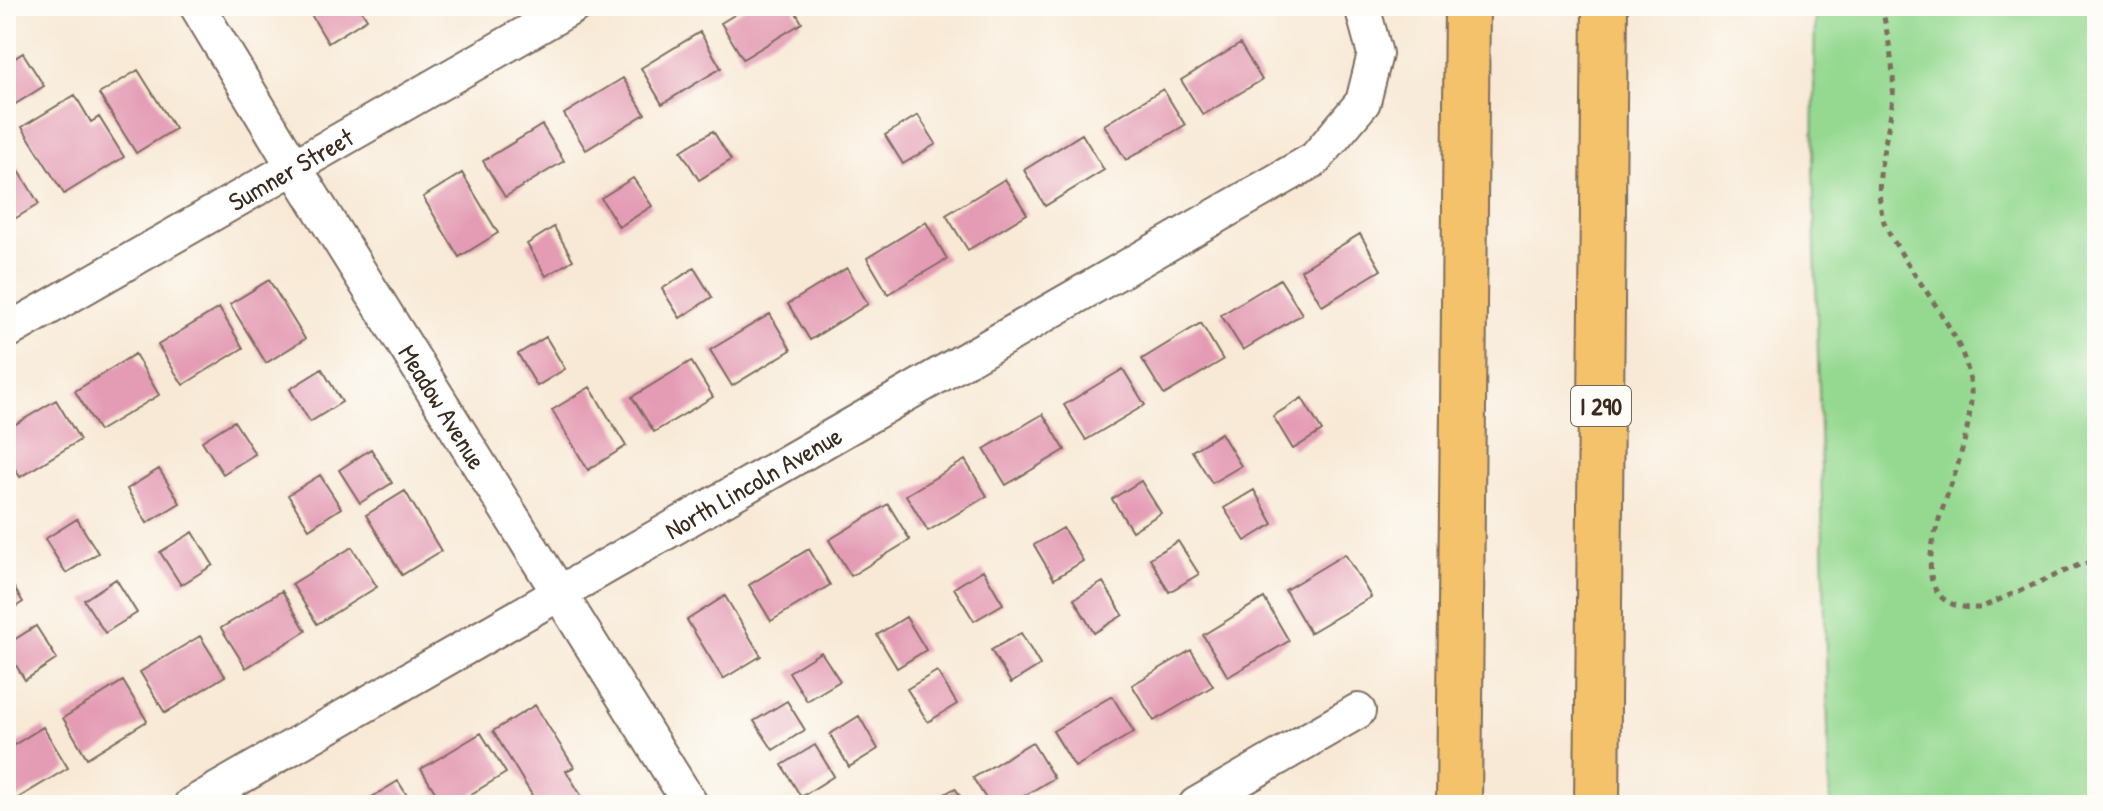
<svg xmlns="http://www.w3.org/2000/svg" width="2103" height="811" viewBox="0 0 2103 811" font-family="'Patrick Hand',sans-serif">
  <rect width="100%" height="100%" fill="#fdfcf7"/>
  <filter id="ink" filterUnits="userSpaceOnUse"><feTurbulence type="fractalNoise" baseFrequency=".0125" numOctaves="2"/><feDisplacementMap in="SourceGraphic" scale="16" xChannelSelector="R" yChannelSelector="G"/><feConvolveMatrix kernelMatrix="1 2 1 2 8 2 1 2 1" color-interpolation-filters="sRGB"/></filter>
  <filter id="wash" filterUnits="userSpaceOnUse"><feTurbulence type="fractalNoise" baseFrequency=".006" numOctaves="4" result="noise"/><feDisplacementMap in="SourceGraphic" scale="32" xChannelSelector="R" yChannelSelector="G"/><feGaussianBlur stdDeviation="1.8" result="paint"/><feColorMatrix in="noise" values="0 0 0 0 0 0 0 0 0 0 0 0 0 0 0 0 0 1.4 0 .05"/><feComposite in="paint" operator="in"/></filter>
  <g filter="url(#wash)">
    <rect width="100%" height="100%" fill="#f8e9d6"/>
    <!-- green -->
    <path fill="#95d991" stroke="#688258" stroke-width="2" d="M 1815,6 L 2097,6 L 2097,805 L 1830,805 L 1813,169 Z"/>
    <g id="blocks">
      <!-- building -->
      <path fill="#e49cb4" d="M 306,6 L 359,6 L 367,19 L 328,43 Z
        M 749,6 L 792,6 L 802,23 L 743,59 L 721,23 Z
        M 700,32 L 721,68 L 662,104 L 641,68 Z
        M 1240,44 L 1262,80 L 1203,115 L 1181,80 Z
        M 23,53 L 44,86 L 6,110 L 6,64 Z
        M 138,70 L 175,129 L 136,153 L 99,94 Z
        M 623,78 L 645,114 L 586,150 L 564,114 Z
        M 1163,89 L 1185,125 L 1126,160 L 1104,125 Z
        M 75,95 L 91,122 L 99,117 L 124,157 L 64,194 L 22,127 Z
        M 918,115 L 936,144 L 903,164 L 885,135 Z
        M 542,125 L 564,161 L 505,197 L 483,161 Z
        M 713,131 L 731,160 L 699,180 L 681,151 Z
        M 1082,134 L 1104,170 L 1045,206 L 1024,170 Z
        M 15,164 L 39,204 L 6,224 L 6,169 Z
        M 462,173 L 498,233 L 459,257 L 423,197 Z
        M 633,178 L 652,206 L 619,227 L 601,198 Z
        M 1005,179 L 1027,214 L 968,250 L 946,215 Z
        M 926,222 L 947,259 L 888,294 L 867,258 Z
        M 554,227 L 573,260 L 546,276 L 527,244 Z
        M 1360,234 L 1381,270 L 1322,306 L 1301,270 Z
        M 694,268 L 712,297 L 680,318 L 662,289 Z
        M 847,268 L 868,304 L 810,340 L 788,304 Z
        M 1280,279 L 1302,314 L 1243,350 L 1221,315 Z
        M 269,280 L 305,339 L 266,363 L 230,304 Z
        M 219,308 L 243,348 L 183,385 L 158,345 Z
        M 770,314 L 791,350 L 732,386 L 710,350 Z
        M 1201,323 L 1223,360 L 1164,395 L 1142,359 Z
        M 546,337 L 565,369 L 537,386 L 518,354 Z
        M 135,354 L 159,395 L 99,431 L 75,391 Z
        M 691,361 L 713,397 L 654,432 L 632,397 Z
        M 322,369 L 342,402 L 310,422 L 290,389 Z
        M 1123,369 L 1145,405 L 1086,440 L 1064,405 Z
        M 590,387 L 626,446 L 588,470 L 552,410 Z
        M 1302,398 L 1322,431 L 1293,449 L 1273,416 Z
        M 56,400 L 80,440 L 20,477 L 6,454 L 6,430 Z
        M 1043,414 L 1065,450 L 1006,485 L 984,449 Z
        M 234,421 L 255,454 L 223,474 L 202,441 Z
        M 1221,433 L 1241,466 L 1212,483 L 1192,451 Z
        M 371,449 L 392,483 L 360,503 L 339,470 Z
        M 965,460 L 987,496 L 928,531 L 906,495 Z
        M 159,469 L 180,503 L 147,523 L 127,489 Z
        M 320,475 L 341,508 L 309,529 L 288,495 Z
        M 1141,481 L 1161,513 L 1132,531 L 1112,499 Z
        M 1254,490 L 1273,524 L 1245,541 L 1224,508 Z
        M 405,491 L 441,551 L 402,575 L 366,515 Z
        M 888,504 L 910,540 L 851,576 L 829,540 Z
        M 77,519 L 98,553 L 66,573 L 45,539 Z
        M 1063,528 L 1083,561 L 1054,579 L 1034,545 Z
        M 193,532 L 213,565 L 181,585 L 160,552 Z
        M 1178,541 L 1199,574 L 1169,592 L 1150,558 Z
        M 352,547 L 377,587 L 317,624 L 292,584 Z
        M 809,549 L 830,585 L 771,621 L 749,585 Z
        M 1345,554 L 1371,597 L 1310,633 L 1285,590 Z
        M 983,570 L 1003,604 L 974,621 L 954,588 Z
        M 6,575 L 23,602 L 6,613 Z
        M 116,579 L 137,613 L 105,633 L 84,600 Z
        M 1103,582 L 1123,615 L 1094,633 L 1074,599 Z
        M 282,591 L 306,631 L 246,668 L 221,628 Z
        M 725,596 L 761,656 L 723,679 L 687,620 Z
        M 1264,598 L 1289,641 L 1228,677 L 1203,635 Z
        M 906,617 L 926,650 L 897,668 L 877,635 Z
        M 36,626 L 57,659 L 25,680 L 6,649 L 6,645 Z
        M 1021,633 L 1040,665 L 1011,683 L 991,650 Z
        M 200,636 L 225,676 L 165,713 L 140,672 Z
        M 1191,650 L 1213,686 L 1154,721 L 1132,685 Z
        M 821,652 L 840,681 L 807,701 L 789,672 Z
        M 937,671 L 957,704 L 928,722 L 907,689 Z
        M 123,681 L 147,721 L 87,758 L 63,718 Z
        M 1112,696 L 1134,732 L 1075,767 L 1053,731 Z
        M 787,701 L 805,730 L 773,750 L 754,721 Z
        M 535,705 L 574,767 L 566,771 L 582,797 L 570,805 L 538,805 L 493,731 Z
        M 859,716 L 878,749 L 849,767 L 830,734 Z
        M 43,727 L 68,768 L 8,804 L 6,750 Z
        M 481,733 L 506,773 L 453,805 L 443,805 L 421,769 Z
        M 1032,742 L 1054,778 L 1009,805 L 990,805 L 973,778 Z
        M 815,745 L 834,776 L 801,797 L 782,765 Z
        M 398,781 L 413,805 L 359,805 Z
        M 955,788 L 966,805 L 926,805 Z"/>
    </g>
  </g>
  <g filter="url(#ink)">
    <use href="#blocks" fill-opacity="0" stroke="#7d6d5e" stroke-width="2"/>
    <g fill="none" stroke-linecap="round" stroke-linejoin="round">
      <defs>
        <g id="minor">
          <path id="s1" d="M 197,6 L 294,167 L 691,805"/>
          <path id="s2" d="M 6,332 L 574,6"/>
          <path id="s3" d="M 191,805 L 1315,159 L 1363,102 L 1375,54 L 1362,6"/>
          <path d="M 1196,805 L 1358,711"/>
        </g>
        <path id="motorway" d="M 1459,805 L 1467,6
          M 1597,805 L 1605,6"/>
      </defs>
      <!-- minor casing -->
      <use href="#minor" stroke="#7d6d5e" stroke-width="38"/>
      <!-- motorway casing -->
      <use href="#motorway" stroke="#7d6d5e" stroke-width="48"/>
      <!-- path -->
      <path stroke="#7d6d5e" stroke-width="5" stroke-dasharray="6 6" stroke-linecap="butt" d="M 1882,6 C 1887,35 1895,67 1893,96 C 1889,139 1871,179 1884,222 C 1887,231 1893,240 1898,248 C 1923,292 1974,346 1971,399 C 1970,421 1964,443 1958,464 C 1945,508 1892,611 1980,608 L 2079,565 L 2097,561"/>
      <!-- minor -->
      <use href="#minor" stroke="#fff" stroke-width="34"/>
      <!-- motorway -->
      <use href="#motorway" stroke="#f4c26a" stroke-width="44"/>
    </g>
  </g>
  <g text-anchor="middle" dominant-baseline="central" stroke-width="8" stroke-linejoin="round" paint-order="stroke">
    <!-- shield labels -->
    <rect fill="#fdfcf7" stroke="#75695f" stroke-width="2" x="1571" y="386" width="60" height="40" rx="6"/>
    <g font-size="24" font-weight="bold" fill="#3b2a1e">
      <text x="1601" y="406">I 290</text>
    </g>
    <!-- street labels -->
    <g font-size="26" fill="#3b2a1e" stroke="#fdfcf7">
      <text stroke="none"><textPath href="#s2" startOffset="328">Sumner Street</textPath></text>
      <text stroke="none"><textPath href="#s1" startOffset="470">Meadow Avenue</textPath></text>
      <text stroke="none"><textPath href="#s3" startOffset="648">North Lincoln Avenue</textPath></text>
    </g>
  </g>
  <!-- margin -->
  <rect width="2103" height="811" fill="none" stroke="#fdfcf7" stroke-width="32"/>
</svg>
